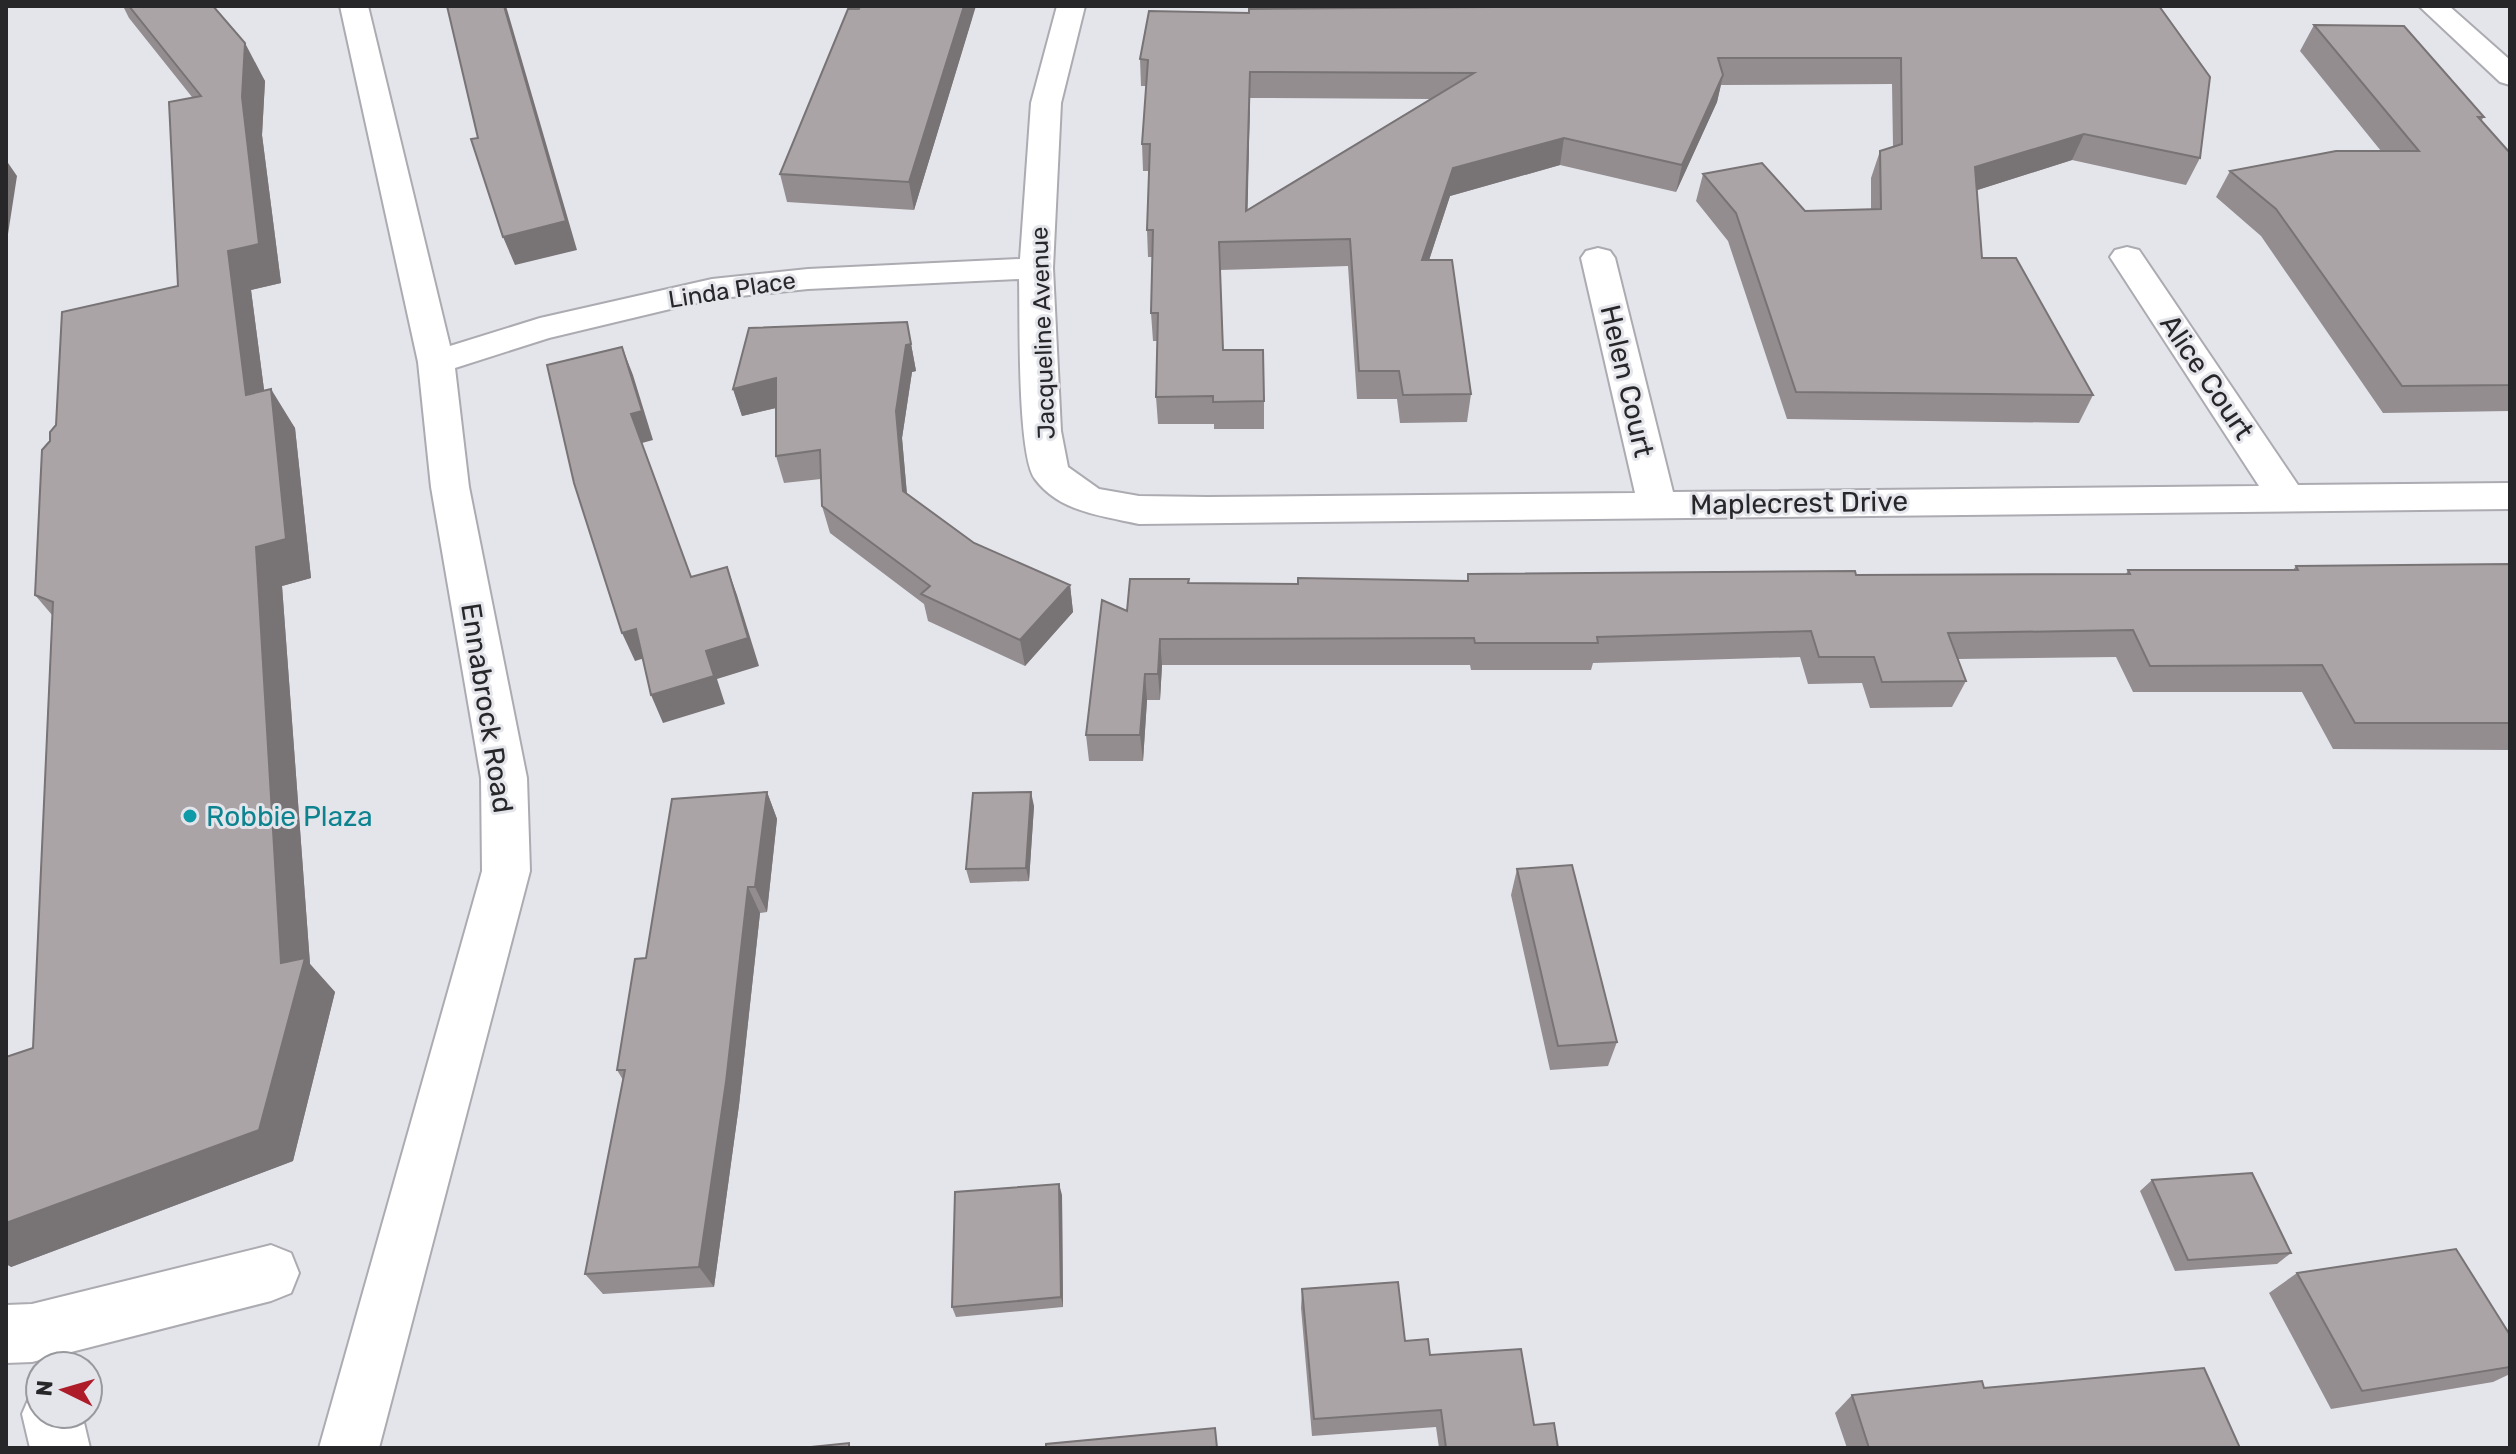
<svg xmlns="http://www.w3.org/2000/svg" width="2516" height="1454" viewBox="0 0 2516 1454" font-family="Rubik,sans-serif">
  <rect width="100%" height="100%" fill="#e4e5eb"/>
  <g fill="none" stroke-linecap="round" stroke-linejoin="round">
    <defs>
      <path id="minor" d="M 340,6 L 368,6 L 450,346 L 540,318 L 712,279 L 808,269 L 1020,259 L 1031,103 L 1057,6 L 1085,6 L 1061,103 L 1053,268 L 1061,431 L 1068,467 L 1099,489 L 1139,496 L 1207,497 L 1635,493 L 1581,258 L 1586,251 L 1598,248 L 1610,251 L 1615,258 L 1673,492 L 2259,486 L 2110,257 L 2115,250 L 2127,247 L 2139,250 L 2298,485 L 2510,483 L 2510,509 L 1139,524 C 1103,516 1059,512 1035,479 C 1017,456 1020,315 1019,279 L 808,289 L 712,299 L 549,338 L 455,368 L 469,487 L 527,778 L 530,871 L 379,1448 L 319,1448 L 482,871 L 481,778 L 431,487 L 418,362 Z
        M 2419,6 L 2449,6 L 2510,60 L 2510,85 L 2500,82 Z
        M 271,1245 L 291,1253 L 299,1273 L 291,1293 L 271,1301 L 32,1362 L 6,1363 L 6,1305 L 32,1304 Z
        M 40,1389 L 40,1414 L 82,1414 L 90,1448 L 30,1448 L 22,1414 L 31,1393 Z"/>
    </defs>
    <!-- minor casing -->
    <use href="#minor" stroke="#ababb1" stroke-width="4"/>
    <!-- minor -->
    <use href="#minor" fill="#fff" fill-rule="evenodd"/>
  </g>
  <!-- wall -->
  <path fill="#938d90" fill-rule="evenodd" d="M 123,6 L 213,6 L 265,81 L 262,135 L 281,283 L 251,290 L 264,390 L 295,428 L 311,578 L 282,586 L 310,964 L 335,992 L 293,1161 L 11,1267 L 33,1048 L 52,615 L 35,595 L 178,286 L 192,97 L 129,18 Z
    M 2159,6 L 2200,158 L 2186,185 L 2072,160 L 1977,190 L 1982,258 L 2093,395 L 2079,423 L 1787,419 L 1728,241 L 1696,201 L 1703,174 L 1805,211 L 1871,209 L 1871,178 L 1880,151 L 1893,147 L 1892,84 L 1721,85 L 1717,102 L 1676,192 L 1560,165 L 1450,196 L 1429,260 L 1471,394 L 1467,422 L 1400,423 L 1397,399 L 1357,399 L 1348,266 L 1220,270 L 1223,350 L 1264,401 L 1264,429 L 1214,429 L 1214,424 L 1158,424 L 1156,397 L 1157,341 L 1153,341 L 1151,313 L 1153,257 L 1148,257 L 1147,230 L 1149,171 L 1143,171 L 1142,144 L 1146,86 L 1141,86 L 1140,59 L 1249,13 ZM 1250,98 L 1430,99 L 1247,210 Z
    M 972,18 L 914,210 L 787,202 L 780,174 Z
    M 2314,25 L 2484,117 L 2481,121 L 2510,153 L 2510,411 L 2383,413 L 2261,236 L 2216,197 L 2230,171 L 2381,151 L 2300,51 Z
    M 907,322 L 916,371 L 912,372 L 902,438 L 907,494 L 974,543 L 1070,585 L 1073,612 L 1025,666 L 928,621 L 924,604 L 830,533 L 822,506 L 821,479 L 784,483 L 776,456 L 776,408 L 742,416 L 733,389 Z
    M 2510,564 L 2510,750 L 2333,749 L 2302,692 L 2133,692 L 2116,657 L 1958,659 L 1966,681 L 1952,707 L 1870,708 L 1862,683 L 1808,684 L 1800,657 L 1593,663 L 1591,670 L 1471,670 L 1470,665 L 1162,665 L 1160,700 L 1147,700 L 1143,761 L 1089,761 L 1086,735 L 1127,611 L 1189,583 L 1297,584 L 1467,581 L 1468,574 L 2126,574 L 2128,570 L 2293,570 L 2296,566 Z
    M 767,792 L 777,819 L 767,912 L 760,913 L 739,1105 L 714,1287 L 603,1294 L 585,1274 L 623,1080 L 617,1070 L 646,958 Z
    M 1034,806 L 1029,881 L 970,883 L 966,869 Z
    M 1517,869 L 1617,1042 L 1608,1066 L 1550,1070 L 1511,895 Z
    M 2152,1180 L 2291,1253 L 2277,1264 L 2175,1271 L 2140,1191 Z
    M 1062,1195 L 1063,1307 L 956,1317 L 952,1307 Z
    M 2297,1273 L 2510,1335 L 2510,1374 L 2493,1382 L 2331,1409 L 2269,1293 Z
    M 1302,1289 L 1405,1341 L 1430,1355 L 1534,1425 L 1558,1448 L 1439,1448 L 1436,1427 L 1312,1436 L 1301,1308 Z
    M 1984,1388 L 2240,1448 L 1847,1448 L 1835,1413 L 1852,1395 Z"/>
  <!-- shaded-wall -->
  <path fill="#787375" d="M 504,6 L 506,6 L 509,16 L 577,250 L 515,265 L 503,237 Z
    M 964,6 L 976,6 L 914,210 L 909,182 Z
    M 245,43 L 265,81 L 262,135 L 281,283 L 251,290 L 270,435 L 246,395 L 228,251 Z
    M 1250,72 L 1250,98 L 1247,238 L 1246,211 Z
    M 1723,75 L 1717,102 L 1676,192 L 1682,165 Z
    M 2084,134 L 2072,160 L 1965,194 L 1975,167 Z
    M 1564,138 L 1560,165 L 1450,196 L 1420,288 L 1422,260 L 1453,168 Z
    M 6,160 L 17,176 L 6,247 Z
    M 907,322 L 916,371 L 912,372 L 902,438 L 909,518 L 903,491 L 896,411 Z
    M 622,347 L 633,375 L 653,440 L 642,443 L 631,414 Z
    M 776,378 L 784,406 L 742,416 L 733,389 Z
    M 271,389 L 295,428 L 311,578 L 282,586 L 310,964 L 335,992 L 293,1161 L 11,1267 L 6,1264 L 6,1223 L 281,963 L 256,547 Z
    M 727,567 L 737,595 L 759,666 L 717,679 L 725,704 L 663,723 L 651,695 L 706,651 Z
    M 1070,585 L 1073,612 L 1025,666 L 1020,640 Z
    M 636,629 L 648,657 L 635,661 L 622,633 Z
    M 1160,639 L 1162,665 L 1160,700 L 1158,674 Z
    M 1145,674 L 1147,700 L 1143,761 L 1140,735 Z
    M 767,792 L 777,819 L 767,912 L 755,887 Z
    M 1031,792 L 1034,806 L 1029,881 L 1026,868 Z
    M 748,887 L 760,913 L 739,1105 L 714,1287 L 699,1267 Z
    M 1059,1184 L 1062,1195 L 1063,1307 L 1061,1297 Z"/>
  <!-- building -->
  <path fill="#aba4a7" stroke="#787375" stroke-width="2" fill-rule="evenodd" d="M 129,6 L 213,6 L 245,43 L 242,97 L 259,244 L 228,251 L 246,395 L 271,389 L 286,539 L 256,547 L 281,963 L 305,958 L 259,1130 L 6,1223 L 6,1057 L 33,1048 L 53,602 L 35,595 L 42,450 L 50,441 L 50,432 L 56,425 L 62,312 L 178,286 L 169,102 L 201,96 Z
    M 447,6 L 504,6 L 566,221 L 503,237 L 471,139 L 478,138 Z
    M 860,6 L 964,6 L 909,182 L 780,174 L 848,9 L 859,9 Z
    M 1601,6 L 2159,6 L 2210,77 L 2200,158 L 2084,134 L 1975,167 L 1982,258 L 2016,258 L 2093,395 L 1796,392 L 1736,213 L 1703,174 L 1762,163 L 1805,211 L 1881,209 L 1880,151 L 1902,144 L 1901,58 L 1718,58 L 1723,75 L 1682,165 L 1564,138 L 1453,168 L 1422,260 L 1452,260 L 1471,394 L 1403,395 L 1399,371 L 1359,371 L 1350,239 L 1219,242 L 1223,350 L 1263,350 L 1264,401 L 1213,402 L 1213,396 L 1156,397 L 1158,313 L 1151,313 L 1153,230 L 1147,230 L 1150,144 L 1142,144 L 1148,60 L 1140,59 L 1149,11 L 1249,13 L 1249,9 ZM 1250,72 L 1474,73 L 1246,211 Z
    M 2314,25 L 2404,26 L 2484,117 L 2478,117 L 2510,153 L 2510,385 L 2402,386 L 2276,209 L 2230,171 L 2336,151 L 2419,151 Z
    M 907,322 L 911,344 L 906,345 L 896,411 L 903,491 L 974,543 L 1070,585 L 1020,640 L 921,594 L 930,586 L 822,506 L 820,450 L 776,456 L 776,378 L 733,389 L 749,328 Z
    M 622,347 L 642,411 L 631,414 L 691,577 L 727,567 L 748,638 L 706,651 L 714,676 L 651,695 L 636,629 L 622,633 L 574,483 L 547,365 Z
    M 2510,564 L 2510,723 L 2355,723 L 2322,665 L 2150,666 L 2133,630 L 1948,633 L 1966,681 L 1882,682 L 1874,657 L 1819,657 L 1811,631 L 1597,637 L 1598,643 L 1475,643 L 1474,638 L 1160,639 L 1158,674 L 1145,674 L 1140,735 L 1086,735 L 1102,600 L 1127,611 L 1130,579 L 1189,579 L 1188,583 L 1298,584 L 1298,578 L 1468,581 L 1468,574 L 1855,571 L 1856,575 L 2130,574 L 2128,570 L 2298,570 L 2296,566 Z
    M 767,792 L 755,887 L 748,887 L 726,1082 L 699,1267 L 585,1274 L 625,1070 L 617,1070 L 635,959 L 646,958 L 672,799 Z
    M 1031,792 L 1026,868 L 966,869 L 973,793 Z
    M 1572,865 L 1617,1042 L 1558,1046 L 1517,869 Z
    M 2252,1173 L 2291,1253 L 2188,1260 L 2152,1180 Z
    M 1059,1184 L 1061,1297 L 952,1307 L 955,1192 Z
    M 2456,1249 L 2510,1335 L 2510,1367 L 2362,1391 L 2297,1273 Z
    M 1398,1282 L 1405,1341 L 1428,1339 L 1430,1355 L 1521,1349 L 1534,1425 L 1554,1423 L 1558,1448 L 1446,1448 L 1441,1410 L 1314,1419 L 1302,1289 Z
    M 2204,1368 L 2240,1448 L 1869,1448 L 1852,1395 L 1982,1381 L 1984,1388 Z
    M 1215,1428 L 1217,1448 L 1046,1448 L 1046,1444 Z
    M 849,1443 L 849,1448 L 801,1448 Z"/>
  <!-- markers -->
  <circle fill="#0f9aa8" stroke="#e4e5eb" stroke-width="3" cx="190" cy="816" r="8"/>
  <g text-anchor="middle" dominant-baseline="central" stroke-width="6" stroke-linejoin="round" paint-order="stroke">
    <!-- far-street labels -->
    <g font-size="24" fill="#27272a" stroke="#e4e5eb">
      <text transform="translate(732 290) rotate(-9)">Linda Place</text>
      <text transform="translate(1043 333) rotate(-92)">Jacqueline Avenue</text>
    </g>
    <!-- street labels -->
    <g font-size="28" fill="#27272a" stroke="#e4e5eb">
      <text transform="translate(2207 377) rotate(56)">Alice Court</text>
      <text transform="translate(1627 381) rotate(77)">Helen Court</text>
      <text transform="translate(1799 503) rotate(-1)">Maplecrest Drive</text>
      <text transform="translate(487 708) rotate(81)">Ennabrock Road</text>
    </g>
    <!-- culture labels -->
    <g font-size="28" fill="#0d838f" stroke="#e4e5eb" text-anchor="start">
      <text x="206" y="816">Robbie Plaza</text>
    </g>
  </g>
  <!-- border -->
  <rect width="2516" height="1454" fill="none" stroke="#27272a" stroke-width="16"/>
  <!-- north arrow -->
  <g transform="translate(64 1390) rotate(275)"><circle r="38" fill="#e4e5eb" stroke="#98999e" stroke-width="2"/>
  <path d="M0-6L14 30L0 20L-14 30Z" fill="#ae1b29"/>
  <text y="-12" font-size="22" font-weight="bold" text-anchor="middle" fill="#27272a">N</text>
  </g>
</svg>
